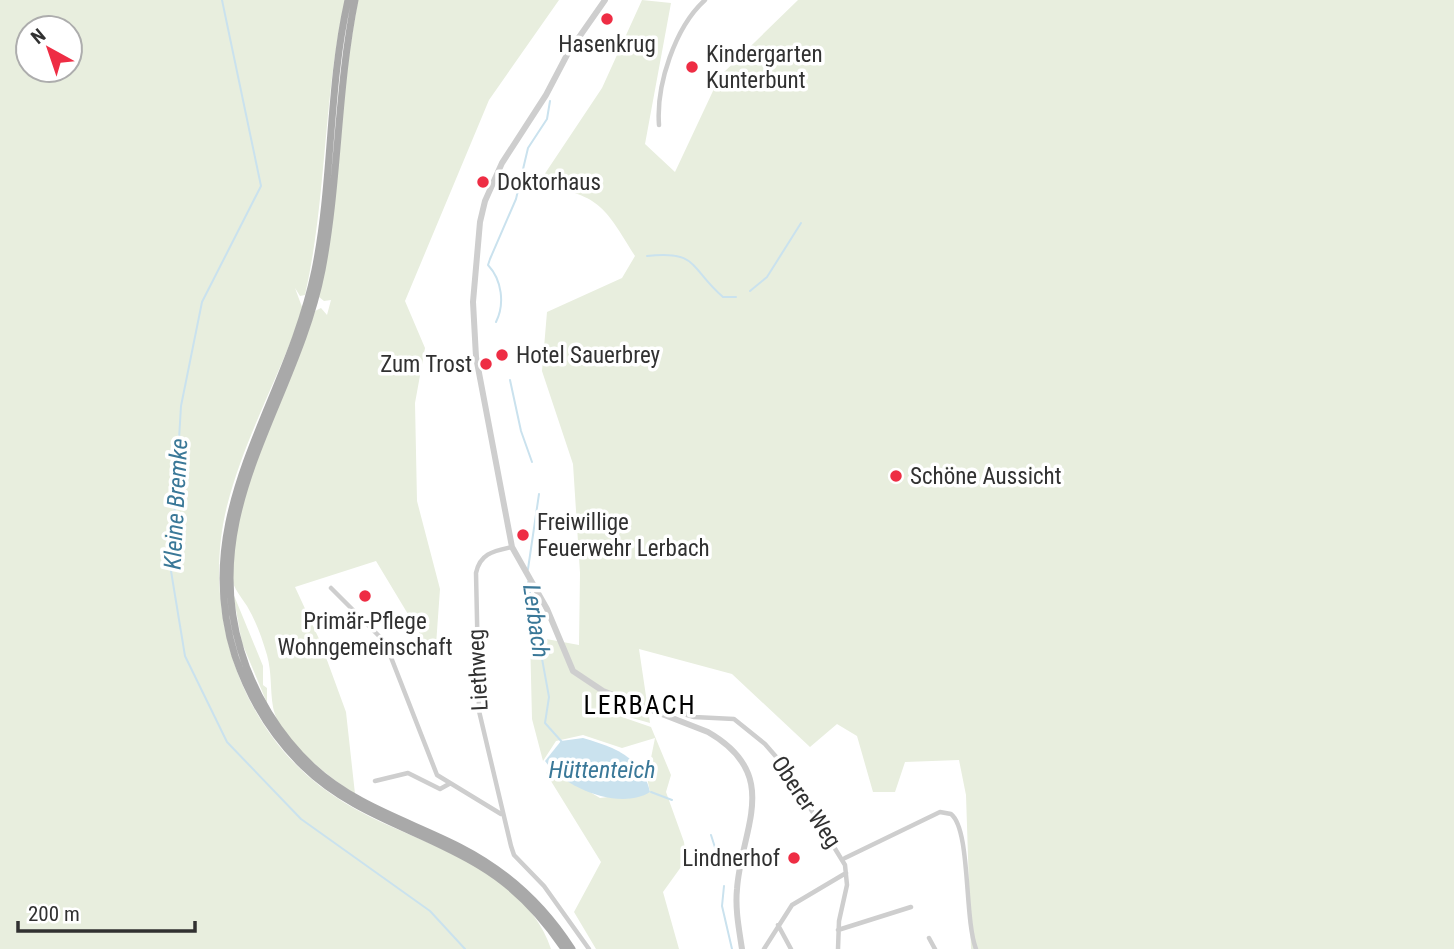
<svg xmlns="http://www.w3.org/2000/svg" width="1454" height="949" viewBox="0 0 1454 949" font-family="'Roboto Condensed',sans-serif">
  <rect width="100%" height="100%" fill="#fff"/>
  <!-- green -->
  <path fill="#e8eede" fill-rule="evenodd" d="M 0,0 L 345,0 C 323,97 327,198 305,295 L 300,296 L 295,288 L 302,307 L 298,323 C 275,384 243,443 227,506 C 202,606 237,722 320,786 C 351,810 387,825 422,840 C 473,862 533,893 551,949 L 0,949 ZM 28,28 L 70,28 L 70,70 L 28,70 Z
    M 358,0 L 559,0 L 489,100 L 405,301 L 425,348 L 415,403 L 417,501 L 440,589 L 435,659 L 376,561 L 295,587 L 320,641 L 346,712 L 355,794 C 329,777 279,740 273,707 C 270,689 272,673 267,655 C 262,638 256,621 247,606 C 242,598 233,588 232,578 C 223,507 292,383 315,311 L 321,308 L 327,315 L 331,300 L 324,301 L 319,297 L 346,72 Z
    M 642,0 L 671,3 L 645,144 L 675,172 L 720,76 L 798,0 L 1454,0 L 1454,949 L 971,949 L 966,795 L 959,760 L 905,762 L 895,792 L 873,792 L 857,736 L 837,724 L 810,747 L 732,674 L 639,649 L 650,723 L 593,707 L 651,727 L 671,775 L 666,792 L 684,842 L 686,860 L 663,892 L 679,949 L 596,949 L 574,912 L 601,862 L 546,773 L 551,769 L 600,798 L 650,792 L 647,778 L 655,738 L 622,748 L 583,735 L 556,741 L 543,761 L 532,719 L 530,636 L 579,645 L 580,573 L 573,464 L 542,371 L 547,312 L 622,278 L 635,256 C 603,204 600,196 538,184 L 602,88 Z
    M 233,593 L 263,666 L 263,685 L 267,688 L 267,703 L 242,643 Z"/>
  <!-- water -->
  <path fill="#cae2ee" d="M 583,738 C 614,747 642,757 650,792 C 620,811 564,788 545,761 L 561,741 Z"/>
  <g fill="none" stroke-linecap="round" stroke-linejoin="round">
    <!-- stream -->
    <path stroke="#cae2ee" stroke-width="2" d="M 222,0 L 261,186 L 202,302 L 181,406 L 171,571 L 185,656 L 227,742 L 301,819 L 430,911 L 465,949
      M 647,256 C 699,250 690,269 723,297 L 736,297
      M 750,291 L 767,277 L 801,223
      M 496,322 C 505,304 502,280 488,265 L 490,259 L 516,199 L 528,148 L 547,119 L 550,101
      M 510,380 L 521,431 L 532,462
      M 528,569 L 539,494
      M 528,582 L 549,697 L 545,723 L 562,742
      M 651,792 L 672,800
      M 711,835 L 720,863
      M 724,886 L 722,906 L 732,949"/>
    <!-- minor -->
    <path stroke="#cecece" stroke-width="4.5" d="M 659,125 C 656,85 675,27 705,0
      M 512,547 C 494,551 480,553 476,573 L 479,711 L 511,846 L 514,855 L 544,886 L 589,949
      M 331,588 L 385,642 L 437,775 L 501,814
      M 648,709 L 653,705 L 694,717 L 734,719 L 765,744 L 785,767 L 845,865 L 847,885 L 839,921 L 838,949
      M 375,781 L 408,773 L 440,789 L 449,784
      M 845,858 L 940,812 L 951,814 C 971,830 964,918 976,949
      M 778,925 L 791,949
      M 838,930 L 911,907
      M 929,938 L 935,949
      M 764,949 L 792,905 L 846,873"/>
    <!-- tertiary -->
    <path stroke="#cecece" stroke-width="6" d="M 605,0 L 568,53 L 546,95 L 502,163 L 485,201 L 480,222 L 473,302 L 476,357 L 512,547 L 547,609 L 573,671 L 603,691 L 708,732 C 783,775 741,829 737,889 C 735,909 739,929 742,949"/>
    <!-- primary -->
    <path stroke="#a9a9a9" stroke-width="7" d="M 348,0 C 328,89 333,181 315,270 C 287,406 189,511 235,656 C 249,697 272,736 303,766 C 354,816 422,830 480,866 C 515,887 542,916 564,949
      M 355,0 C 337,89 339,181 322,270 C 296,403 197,509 241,651 C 254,694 279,735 312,766 C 355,806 409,821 460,847 C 507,871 544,905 572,949"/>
  </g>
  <!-- markers -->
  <g fill="#ee2d44" stroke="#fff" stroke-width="2.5">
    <circle cx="607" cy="19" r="7"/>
    <circle cx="692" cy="67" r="7"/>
    <circle cx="483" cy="182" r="7"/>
    <circle cx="502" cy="355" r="7"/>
    <circle cx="486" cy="364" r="7"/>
    <circle cx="896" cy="476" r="7"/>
    <circle cx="523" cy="535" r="7"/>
    <circle cx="365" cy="596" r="7"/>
    <circle cx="794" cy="858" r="7"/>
  </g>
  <g text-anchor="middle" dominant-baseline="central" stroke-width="7" stroke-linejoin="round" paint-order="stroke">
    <!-- poi labels -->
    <g font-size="23" fill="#313131" stroke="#fff" text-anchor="start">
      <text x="607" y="44" text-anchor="middle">Hasenkrug</text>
      <text x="706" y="54">Kindergarten<tspan x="706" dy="26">Kunterbunt</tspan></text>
      <text x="497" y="182">Doktorhaus</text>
      <text x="516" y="355">Hotel Sauerbrey</text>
      <text x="472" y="364" text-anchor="end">Zum Trost</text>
      <text x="910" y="476">Schöne Aussicht</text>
      <text x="537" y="522">Freiwillige<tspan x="537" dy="26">Feuerwehr Lerbach</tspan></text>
      <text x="365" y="621" text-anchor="middle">Primär-Pflege<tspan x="365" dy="26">Wohngemeinschaft</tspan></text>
      <text x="780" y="858" text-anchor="end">Lindnerhof</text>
    </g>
    <!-- street labels -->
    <g font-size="23" fill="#313131" stroke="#fff">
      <text transform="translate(478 670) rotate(-93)">Liethweg</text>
      <text transform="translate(806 802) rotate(56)">Oberer Weg</text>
    </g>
    <!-- water labels -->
    <g font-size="24" font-style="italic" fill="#3a7898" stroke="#fff">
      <text transform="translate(176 504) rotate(-87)">Kleine Bremke</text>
      <text transform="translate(536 621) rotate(82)">Lerbach</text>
      <text x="602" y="770">Hüttenteich</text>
    </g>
    <!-- quarter labels -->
    <g font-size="26" letter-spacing="2" fill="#000" stroke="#fff">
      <text x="640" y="705">LERBACH</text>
    </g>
  </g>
  <!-- north arrow -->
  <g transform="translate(49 49) rotate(320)"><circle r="33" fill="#ffffff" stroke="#adadad" stroke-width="2"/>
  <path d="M0-5L12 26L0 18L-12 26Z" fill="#ee2d44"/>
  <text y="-10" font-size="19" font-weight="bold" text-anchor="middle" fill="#313131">N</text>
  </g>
  <!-- scale -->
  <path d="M18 921v10h177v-10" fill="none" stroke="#313131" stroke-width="3.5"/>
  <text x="28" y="921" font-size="21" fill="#313131" stroke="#ffffff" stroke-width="5" paint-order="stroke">200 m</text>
</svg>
